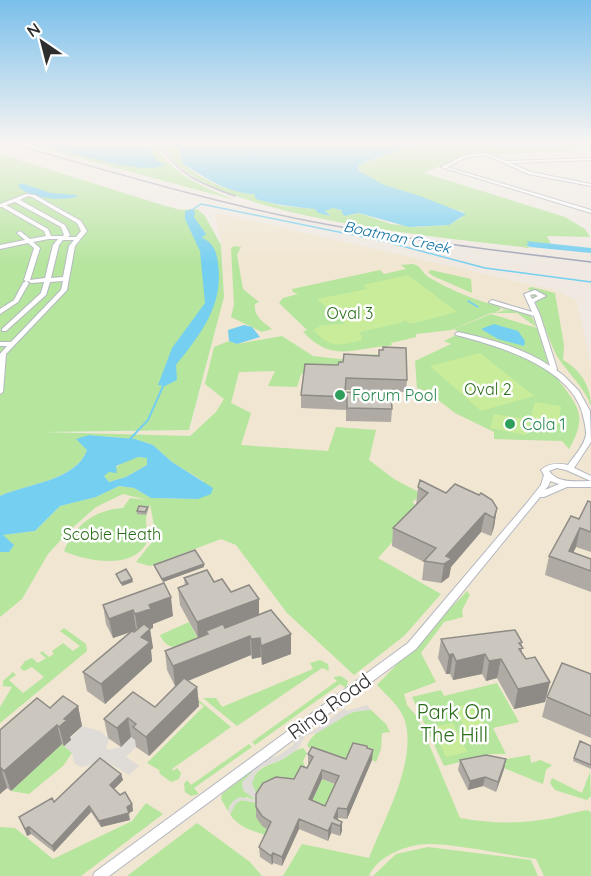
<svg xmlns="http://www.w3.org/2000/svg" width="591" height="876" viewBox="0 0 591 876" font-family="Quicksand,sans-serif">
  <rect width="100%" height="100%" fill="#efe9e1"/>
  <!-- education -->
  <path fill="#f0e6d1" d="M 214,212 L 554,290 L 576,300 L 591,366 L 591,876 L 0,876 L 0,446 L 42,434 L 190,430 L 224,297 L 222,245 Z"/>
  <!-- green -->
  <path fill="#b6e59e" d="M 23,143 L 156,143 C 168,174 206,188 235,200 Z
    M 162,143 L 176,144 C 180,151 180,160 185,165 C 200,180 233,193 254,194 L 257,199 L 283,206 L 315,209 L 319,213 L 331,216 L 324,210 L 333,207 L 351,215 L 359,213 L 391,224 L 417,227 L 449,225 L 461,218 L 464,212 C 444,206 361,185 358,165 L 421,143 L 470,143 L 504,149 L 563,146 L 565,143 L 591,143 L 591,150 L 465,156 L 424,173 L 565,217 L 585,229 L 590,237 L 547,236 L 551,244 L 534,242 L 526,246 L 530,247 L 528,248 C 454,237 190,219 162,143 Z
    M 0,154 L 162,205 L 181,210 L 197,209 L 205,216 L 221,245 L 224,297 L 189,430 L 45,432 L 190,436 L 216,412 L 224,399 L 205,384 L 214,347 L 229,341 L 237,344 L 282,336 L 313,356 L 348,360 L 349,355 L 391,354 L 333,375 L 301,374 L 297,387 L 268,386 L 275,371 L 239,372 L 231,403 L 251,413 L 241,445 L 328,451 L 336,427 L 376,430 L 369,460 L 394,479 L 439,503 L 420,496 L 412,502 L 421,510 L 378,558 L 441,594 L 404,636 L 354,675 L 287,613 L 236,545 L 221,539 L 150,566 L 136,562 L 156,537 L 150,504 C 149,508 146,516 146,521 C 146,530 150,535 146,544 C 131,570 86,561 64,551 C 75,525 94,510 123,508 L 130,498 L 147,500 L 123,494 L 96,507 L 70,530 L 48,554 L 22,599 L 0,617 L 0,552 L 9,552 L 2,535 L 35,531 L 60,506 L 96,497 L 119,486 L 134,488 L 151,498 L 197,499 L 203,481 L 172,462 L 153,445 L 135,439 L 89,435 L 84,445 L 87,450 C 75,481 26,484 0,496 Z
    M 235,246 L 241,247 L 237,255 L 243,289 L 259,302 L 255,304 C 253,316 264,323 272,329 L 262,332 L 231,317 L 234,305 L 231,248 Z
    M 413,264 C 423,267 421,273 430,278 C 451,290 477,302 502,306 L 500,310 L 494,313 L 511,309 L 501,310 L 508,306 C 522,311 533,312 536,327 L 517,313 L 491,313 L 451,330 L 416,334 L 416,337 L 391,343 L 392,345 L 388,346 C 352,348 333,363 303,332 L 307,330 L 279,303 L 283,298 L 298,294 L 293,292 L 292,289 L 380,270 L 384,274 L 406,269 L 401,265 Z
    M 431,270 L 471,279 L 472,293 L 433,276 L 428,272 Z
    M 532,287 L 555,293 L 564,345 L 563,360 C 581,370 591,387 591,406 C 584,386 568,374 557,356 C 545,334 541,309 528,288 Z
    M 491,314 L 537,328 C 543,341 545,360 553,372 C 574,404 591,411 569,449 L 562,441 L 494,439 L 494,432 L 455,413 L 428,392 L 417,388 L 415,361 L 451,344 L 444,341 L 460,333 L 454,329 Z
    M 138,457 L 148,458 L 147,465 L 126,477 L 109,482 L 103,475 L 129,459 Z
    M 467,591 L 470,595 L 462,610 L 463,617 L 444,622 L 421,653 L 436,682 L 404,694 L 407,705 L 418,718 L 460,818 C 488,823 514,824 541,820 C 557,818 572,812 588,810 L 591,813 L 591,876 L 544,876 L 536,859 C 505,855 458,844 428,844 C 408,844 377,856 369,876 L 283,876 L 302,844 L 369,858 C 384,819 417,762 405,721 C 401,707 386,695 377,685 Z
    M 189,622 L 198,639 C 184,646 168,654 160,635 Z
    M 64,628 L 86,644 L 87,651 L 0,723 L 0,707 L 12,687 L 3,686 L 3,681 L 13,672 L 16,675 L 9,680 L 23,693 L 44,677 L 32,667 L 24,671 L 20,668 L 25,661 L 32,658 L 38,663 L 46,658 L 40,653 L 42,651 L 49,657 L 54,654 L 52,651 L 63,643 L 73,651 L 80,646 L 60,631 Z
    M 320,660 L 328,664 L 329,671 L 322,668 L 237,726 L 203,698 L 216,698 L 222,707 L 313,669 L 310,663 Z
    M 341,676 L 348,681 L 346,688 L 340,684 L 255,745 L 252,742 L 337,681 L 333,677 Z
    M 497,683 L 519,722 L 493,728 L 506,754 L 491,754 L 444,766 L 412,697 L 441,690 L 444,696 Z
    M 195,697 L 231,727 L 172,769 L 173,771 L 177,768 L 181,773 L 179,779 L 171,782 L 160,774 L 159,770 L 147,763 L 204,706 L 193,699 Z
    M 361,710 L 371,710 L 386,724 L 390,732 L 382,733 L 381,749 L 376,762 L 372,760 L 346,769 L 307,746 C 313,729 344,714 361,710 Z
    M 62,744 L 72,753 L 63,766 L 29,794 L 11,791 Z
    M 249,744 L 252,747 L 194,788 L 199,794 L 191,796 L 185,792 L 184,784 L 187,780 L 191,785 Z
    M 303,748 L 307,753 L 303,761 L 307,772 L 294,789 L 257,795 L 252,784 C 255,767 268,766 281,760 C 289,756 294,750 303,748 Z
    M 530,755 L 531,763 L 540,760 L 552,765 L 546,770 L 543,784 L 489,762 Z
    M 261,763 L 253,770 L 243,790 L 256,800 L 246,797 L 230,805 L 228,811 L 221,799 L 222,794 Z
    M 590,772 L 591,796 L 587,800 L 555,790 L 550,783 L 552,778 L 582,793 Z
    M 322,779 L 339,786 L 325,815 L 308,809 Z
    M 242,800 L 257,803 C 255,817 259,826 272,832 L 270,837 C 255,831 238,828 230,814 L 236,803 Z
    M 146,803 L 163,814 L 81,876 L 0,876 L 0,827 L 15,828 L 53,859 L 132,821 Z
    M 197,823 L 250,862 L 262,876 L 127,876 Z
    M 428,847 L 531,860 L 538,876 L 373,876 L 396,854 Z"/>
  <!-- pitch -->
  <path fill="#c9ec9a" d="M 408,275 L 457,312 L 410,324 L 403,319 L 404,322 L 360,332 L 362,340 C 336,346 333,349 313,330 L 322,325 L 345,324 L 317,299 L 367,289 L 363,285 Z
    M 480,353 L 534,396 L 481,411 L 430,366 Z
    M 535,402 L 561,406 L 558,425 L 531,421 L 526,435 L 490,428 L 494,414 L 530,420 Z
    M 474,703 L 488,731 L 468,735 L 454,707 Z
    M 453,723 L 467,752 L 446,757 L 432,727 Z"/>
  <!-- plaza -->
  <path fill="#dfdcd8" d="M 367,705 L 371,710 L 352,712 L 319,732 L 305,736 L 298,749 L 279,761 L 262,767 L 256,773 L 252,784 L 257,795 L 257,803 L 242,800 L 236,803 L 230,814 L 228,811 L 233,801 L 240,797 L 256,800 L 243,790 L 242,782 L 261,763 L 270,757 L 278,756 L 293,745 L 296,738 L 313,731 L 345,708 L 346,711 Z
    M 82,726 L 100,731 L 109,739 L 106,748 L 108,750 L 121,747 L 131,737 L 140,743 L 126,757 L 139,766 L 129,775 L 106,761 L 81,767 L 74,763 L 72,753 L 64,746 Z"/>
  <!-- water -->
  <path fill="#75cff0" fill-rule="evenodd" d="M 34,143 L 140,143 L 150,149 L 156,160 L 165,165 C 146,177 58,149 34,143 Z
    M 171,143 L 421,143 L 365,162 L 358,166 L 359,171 L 384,185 L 417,195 L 466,214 L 449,225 L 409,227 L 359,213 L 344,216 L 341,210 L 333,208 L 325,211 L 331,216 L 318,213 L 315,209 C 295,207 276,205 256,199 L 254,194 C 227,193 204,177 182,163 L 180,150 Z
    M 470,143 L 565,143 L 566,145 L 520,149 Z
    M 21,183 L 51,193 L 77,195 L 77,197 C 61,201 29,199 18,186 Z
    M 192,209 L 195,212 L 194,217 L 206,234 L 202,238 C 213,242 217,252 218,264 C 224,305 200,335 176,365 L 177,380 L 165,386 L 158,385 L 172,348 L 205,303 L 200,251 L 185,219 L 185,211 Z
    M 526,241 L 591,248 L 591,253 L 530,247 L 526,245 L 529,243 Z
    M 494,324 L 518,331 L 525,341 L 524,346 L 498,339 L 481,329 Z
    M 244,325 L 252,327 L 260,337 L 237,344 L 229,341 L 228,330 Z
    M 89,435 L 135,439 L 153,445 L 172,462 L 213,488 L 211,494 L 198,499 L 151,498 L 134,488 L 119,486 L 96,497 L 60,506 L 35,531 L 3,535 L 14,545 L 9,552 L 0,552 L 0,496 C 26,484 76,481 87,450 L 76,439 ZM 138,457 L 147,458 L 147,465 L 126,477 L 109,482 L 104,476 L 109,472 L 117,473 L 116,466 Z"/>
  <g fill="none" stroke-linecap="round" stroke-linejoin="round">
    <!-- stream-far1 -->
    <path stroke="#75cff0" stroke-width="1.5" d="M 192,210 L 201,204 L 383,241 L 485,268 L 591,282
      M 468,301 L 478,307"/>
    <!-- stream -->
    <path stroke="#75cff0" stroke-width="2" d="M 129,440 L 148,420 L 164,384"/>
    <defs>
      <path id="minor" d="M 487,153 L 506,161 L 591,158 L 591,160 L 510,163 L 531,172 L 591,184 L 591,186 L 528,174 L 486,155 L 467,157 L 447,167 L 591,210 L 591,213 L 441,167 L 465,155 Z
        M 26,194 L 35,195 L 81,221 L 87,231 L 75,246 L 67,290 L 6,354 L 3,392 L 0,394 L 0,354 L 7,346 L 0,346 L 0,342 L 11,342 L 61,290 L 63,281 L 50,282 L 46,295 L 6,331 L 2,331 L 2,329 L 41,293 L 44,282 L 31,283 L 28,281 L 27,282 L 29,283 L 18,302 L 0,314 L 0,309 L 14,300 L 23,283 L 26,281 L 24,280 L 34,248 L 28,243 L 0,249 L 0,245 L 25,240 L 17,233 L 20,231 L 30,239 L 46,236 L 44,231 L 2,207 L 0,207 L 0,204 ZM 28,196 L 32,197 L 77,223 L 81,231 L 76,237 L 68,237 L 70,235 L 65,225 L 20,200 ZM 15,202 L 61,227 L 64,235 L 63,236 L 51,236 L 48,229 L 6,205 ZM 49,239 L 58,239 L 53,245 L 45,278 L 30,280 L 40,248 L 33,242 ZM 63,240 L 74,240 L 69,246 L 63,277 L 51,278 L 59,245 Z
        M 535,290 L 546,296 L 534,302 L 540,315 L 557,369 L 556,370 L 563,375 L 579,391 L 590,411 L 591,442 L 574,468 L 591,476 L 591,487 L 567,487 L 544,497 L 540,497 L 416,649 L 109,876 L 93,876 L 95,872 L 408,643 L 526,504 L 541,485 L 544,475 L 541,470 C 549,463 558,463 568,465 C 574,456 585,445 586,434 C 586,429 585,424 584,420 C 576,368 499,346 456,335 L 455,334 L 458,332 C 490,339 523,348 550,366 L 534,316 L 490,303 L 489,302 L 492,300 L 532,312 L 524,294 ZM 534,294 L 538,296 L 532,299 L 530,295 ZM 557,468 L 566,470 L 591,481 C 577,481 558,484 549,471 ZM 550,481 L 559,484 L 545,490 L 549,485 Z"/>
    </defs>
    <!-- minor casing -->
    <use href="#minor" stroke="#b4b7c1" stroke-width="2"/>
    <!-- minor -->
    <use href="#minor" fill="#fff" fill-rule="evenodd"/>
    <!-- rail -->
    <path stroke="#a3a6b8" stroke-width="1.5" d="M 8,143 C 103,169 197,198 294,218 C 392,238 492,250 591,262
      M 159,143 C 175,174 204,185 235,196"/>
  </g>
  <!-- wall -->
  <path fill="#afaba4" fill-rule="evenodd" d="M 379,356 L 407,380 L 406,392 L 346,390 L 345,392 L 392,409 L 391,422 L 346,421 L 346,410 L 301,408 L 301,395 L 343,362 Z
    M 418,487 L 446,493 L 497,508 L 494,527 L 491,536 L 481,532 L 451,567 L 449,577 L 441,583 L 422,580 L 424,562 L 392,546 L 393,528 L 416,505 Z
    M 591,502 L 591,552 L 576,547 L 573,553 L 591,559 L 591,592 L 545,575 L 549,556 Z
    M 148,507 L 148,510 L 146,515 L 137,514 L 137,511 Z
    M 154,565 L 204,567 L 163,582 L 155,568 Z
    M 184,578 L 214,582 L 231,592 L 259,614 L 291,654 L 262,665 L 261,657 L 252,659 L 251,655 L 188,681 L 197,687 L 199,706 L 149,756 L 136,747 L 135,740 L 131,737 L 121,747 L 108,738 L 104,719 L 155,707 L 177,685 L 175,686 L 167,670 L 165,651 L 198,638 L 180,605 L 178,588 L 185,585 Z
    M 103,605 L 173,616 L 153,624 L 153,628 L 150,629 L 153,648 L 151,650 L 152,661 L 105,704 L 87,691 L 83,672 L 131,632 L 113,638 L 106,624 Z
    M 441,639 L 522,642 L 522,653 L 526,659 L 550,682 L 545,702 L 514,709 L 497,678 L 486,681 L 482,674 L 453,680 L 450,674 L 446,674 L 438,658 Z
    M 591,674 L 591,738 L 542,717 L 547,697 Z
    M 78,706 L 82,726 L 70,737 L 71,740 L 64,746 L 62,744 L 11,791 L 7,788 L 0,794 L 0,730 L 50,708 Z
    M 580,741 L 591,746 L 591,769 L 573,761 Z
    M 367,748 L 372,760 L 347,819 L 338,818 L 337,819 L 342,822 L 342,831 L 340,836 L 331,833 L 328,841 L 299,829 L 282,866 L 273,863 L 272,865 L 260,857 L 259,847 L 268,830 L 262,826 L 256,817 L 256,807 L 307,768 L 309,765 L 308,764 L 308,754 L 346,759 ZM 322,779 L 335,784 L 325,806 L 312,801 Z
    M 506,759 L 504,769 L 496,792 L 483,786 L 468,790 L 458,770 L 460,760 Z
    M 121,774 L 123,780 L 114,789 L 132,804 L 133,811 L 129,813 L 130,820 L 101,827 L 91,812 L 54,852 L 31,834 L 27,836 L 19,817 Z"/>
  <!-- shaded-wall -->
  <path fill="#8e8b86" d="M 497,508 L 494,527 L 491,536 L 494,518 Z
    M 485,513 L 481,532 L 451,567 L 449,577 L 441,583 L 444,564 L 446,556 Z
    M 580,528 L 576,547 L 568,563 L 569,551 Z
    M 204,564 L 204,567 L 163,582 L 162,579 Z
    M 132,579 L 133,582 L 122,586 L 121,583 Z
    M 171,597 L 173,616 L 153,624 L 153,628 L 150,629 L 153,648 L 151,650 L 152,661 L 105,704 L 101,684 L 138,634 L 135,614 L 149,605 Z
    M 259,599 L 259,616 L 208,634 L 206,631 L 206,636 L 198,639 L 197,622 Z
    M 133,610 L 136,630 L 113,638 L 109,619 Z
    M 291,634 L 291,654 L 262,665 L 261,646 Z
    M 250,636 L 251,655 L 175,686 L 173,666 Z
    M 260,638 L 261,657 L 252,659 L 251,639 Z
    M 453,654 L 450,674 L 446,674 L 449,655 Z
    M 485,654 L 482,674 L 453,680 L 456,661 Z
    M 501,659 L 497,678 L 486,681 L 489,661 Z
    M 550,682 L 545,702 L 514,709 L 518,689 Z
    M 197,687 L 199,706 L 149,756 L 146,737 Z
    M 78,706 L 82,726 L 70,737 L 71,740 L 64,746 L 59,727 L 64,719 Z
    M 128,718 L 131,737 L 121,747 L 117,728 Z
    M 57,725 L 62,744 L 11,791 L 4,771 Z
    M 373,750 L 372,760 L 347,819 L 347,809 Z
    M 506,759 L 504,769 L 496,792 L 498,782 Z
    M 1,768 L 7,788 L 0,794 L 0,769 Z
    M 322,770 L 322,779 L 308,809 L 309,799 Z
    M 121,774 L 123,780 L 111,792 L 110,785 Z
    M 485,777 L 483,786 L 468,790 L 470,781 Z
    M 132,804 L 133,811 L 128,813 L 130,820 L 101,827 L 99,821 Z
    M 89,806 L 91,812 L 54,852 L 52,846 Z
    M 338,808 L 338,818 L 335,824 L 334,818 Z
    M 299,819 L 299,829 L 282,866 L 282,857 Z
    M 342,822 L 342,831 L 340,836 L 340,826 Z
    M 332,823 L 331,833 L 328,841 L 328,831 Z
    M 29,827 L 31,834 L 27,836 L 25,829 Z
    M 273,853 L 273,863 L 272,865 L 271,856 Z"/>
  <!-- building -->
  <path fill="#cbc7bf" stroke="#8e8b86" stroke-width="1.5" fill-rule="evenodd" d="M 383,347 L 406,348 L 407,380 L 346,378 L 345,392 L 391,393 L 392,409 L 347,408 L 347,397 L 301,395 L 305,364 L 338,365 L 339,362 L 343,362 L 344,354 L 379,356 L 379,350 L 383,350 Z
    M 420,480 L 446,493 L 455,484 L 479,495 L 481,493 L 492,500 L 497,508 L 494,518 L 485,513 L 446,556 L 452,559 L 444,564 L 424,561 L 436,548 L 393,528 L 428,493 L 418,487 Z
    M 588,501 L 591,502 L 591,532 L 580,528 L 569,551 L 591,559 L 591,571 L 549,556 L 571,516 L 579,519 Z
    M 139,506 L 148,507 L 145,512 L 137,511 Z
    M 195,550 L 204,564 L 162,579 L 154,565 Z
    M 126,569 L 132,579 L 121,583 L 116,574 Z
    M 207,570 L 214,582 L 222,579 L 231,592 L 249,585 L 259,599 L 197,622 L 178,588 L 188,584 L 184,578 Z
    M 164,583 L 171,597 L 149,605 L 151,609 L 135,614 L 133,610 L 109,619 L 103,605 Z
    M 271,610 L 291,634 L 261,646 L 260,638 L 251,639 L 250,636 L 173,666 L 165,651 L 208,634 L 206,631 L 223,624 L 225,628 Z
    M 144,624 L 150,629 L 141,637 L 150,642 L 101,684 L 83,672 L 132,631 L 134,632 Z
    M 515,630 L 522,642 L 519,643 L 523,648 L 519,649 L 526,659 L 535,657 L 550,682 L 518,689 L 501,659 L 489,661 L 485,654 L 456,661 L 453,654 L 449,655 L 441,639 Z
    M 562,663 L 591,674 L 591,716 L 547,697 Z
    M 184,678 L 197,687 L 146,737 L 133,727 L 136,724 L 128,718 L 117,728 L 104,719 L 133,692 L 155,707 Z
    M 63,696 L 78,706 L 64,719 L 67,720 L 59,727 L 57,725 L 4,771 L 1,768 L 0,769 L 0,730 L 37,698 L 50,708 Z
    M 580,741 L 591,746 L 591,765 L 574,758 Z
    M 353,743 L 367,746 L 367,748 L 373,750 L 347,809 L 338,808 L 334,818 L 342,822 L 340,826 L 332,823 L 328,831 L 299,819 L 282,857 L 273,853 L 271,856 L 259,847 L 271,822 L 262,816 L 256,807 L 256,794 L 263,783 L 276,777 L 294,779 L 301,766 L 307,768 L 313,757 L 308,754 L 312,747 L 346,759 ZM 322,770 L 339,776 L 325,806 L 309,799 Z
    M 486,755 L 506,759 L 498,782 L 485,777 L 470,781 L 460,760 Z
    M 100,758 L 121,774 L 110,785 L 120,795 L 125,792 L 132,804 L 127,807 L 129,813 L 99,821 L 89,806 L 52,846 L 29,827 L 25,829 L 19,817 L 52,798 L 54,802 Z"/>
  <!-- sky -->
  <linearGradient id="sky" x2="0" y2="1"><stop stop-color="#7abfeb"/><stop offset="0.54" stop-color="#f8f5f2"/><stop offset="1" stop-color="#f8f5f2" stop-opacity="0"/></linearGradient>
  <rect width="591" height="265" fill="url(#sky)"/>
  <!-- markers -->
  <g fill="#2e9e5b" stroke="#fff" stroke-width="2">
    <circle cx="340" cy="395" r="6"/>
    <circle cx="510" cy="424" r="6"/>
  </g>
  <g text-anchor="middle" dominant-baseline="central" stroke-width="5" stroke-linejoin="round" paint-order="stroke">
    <!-- far-water labels -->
    <g font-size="15" font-style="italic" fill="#0d6fa3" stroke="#fff">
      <text transform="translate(397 237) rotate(12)">Boatman Creek</text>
    </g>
    <!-- park labels -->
    <g font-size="16" fill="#2c6e1b" stroke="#fff">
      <text x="350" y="313">Oval 3</text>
      <text x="488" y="389">Oval 2</text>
      <text x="112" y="534">Scobie Heath</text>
    </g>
    <!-- leisure labels -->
    <g font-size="16" fill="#27864d" stroke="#fff" text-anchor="start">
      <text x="352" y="395">Forum Pool</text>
      <text x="522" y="424">Cola 1</text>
    </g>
    <!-- near-street labels -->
    <g font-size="20" fill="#2e2e2e" stroke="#fff">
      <text transform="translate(329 706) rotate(-36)">Ring Road</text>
    </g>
    <!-- near-park labels -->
    <g font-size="20" fill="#2c6e1b" stroke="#fff">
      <text x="454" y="711">Park On<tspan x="454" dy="23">The Hill</tspan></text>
    </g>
  </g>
  <!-- north arrow -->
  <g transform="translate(42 42) rotate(325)" stroke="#ffffff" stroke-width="4.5" paint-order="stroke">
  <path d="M0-4.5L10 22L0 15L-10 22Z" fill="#2e2e2e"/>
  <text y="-9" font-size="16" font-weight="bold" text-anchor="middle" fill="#2e2e2e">N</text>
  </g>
</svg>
